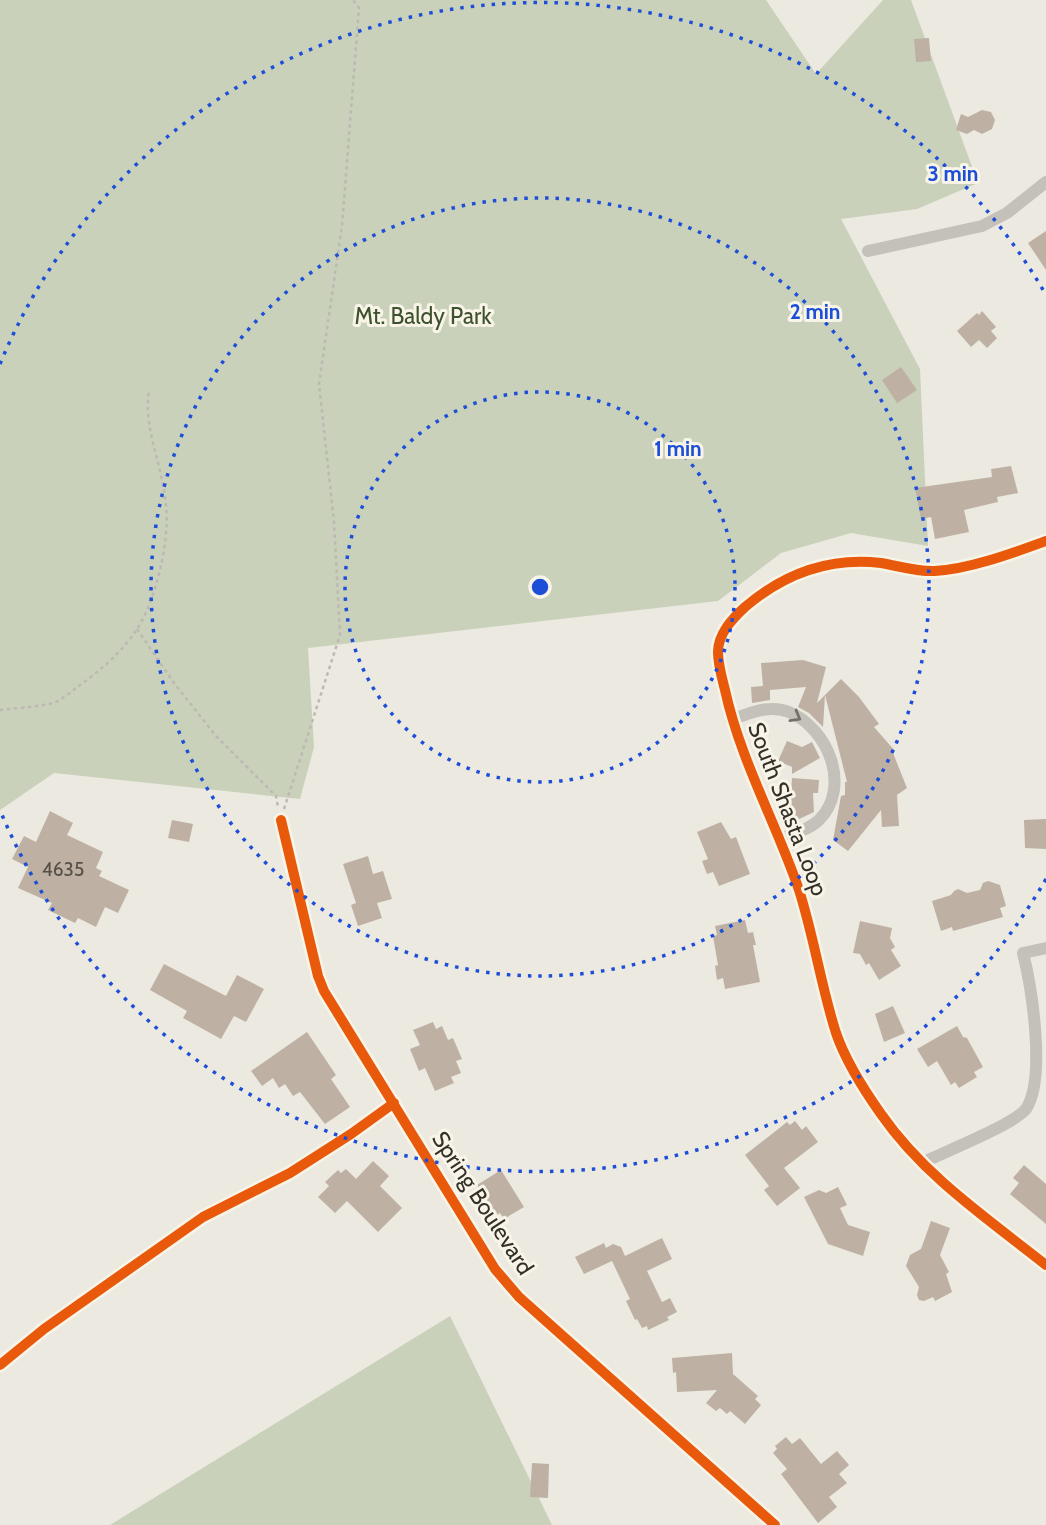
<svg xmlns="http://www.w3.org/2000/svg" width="1046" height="1525" viewBox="0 0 1046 1525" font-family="Cabin,sans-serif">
  <rect width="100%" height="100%" fill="#ece9e0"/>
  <!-- green -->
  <path fill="#c9d1bb" d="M 0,0 L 766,0 L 816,74 L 883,0 L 911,0 L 978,183 L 917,209 L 841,219 L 920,369 L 928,546 L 851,533 L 781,553 L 718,601 L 308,648 L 314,747 L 300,799 L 54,773 L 0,810 Z
    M 450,1316 L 552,1525 L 110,1525 Z"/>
  <!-- building -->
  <path fill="#beb1a4" d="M 929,38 L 931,61 L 916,62 L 914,39 Z
    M 982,110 L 991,112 L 995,120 L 992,129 L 982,134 L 974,130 L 967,134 L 956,130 L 961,114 L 968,117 Z
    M 1046,231 L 1046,270 L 1028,243 Z
    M 982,311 L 996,327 L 991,331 L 997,338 L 987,348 L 979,340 L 971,347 L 957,331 L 977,313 L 979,315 Z
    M 901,367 L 917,390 L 897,403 L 882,380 Z
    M 1011,466 L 1018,493 L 997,497 L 998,502 L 964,510 L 969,532 L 935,539 L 931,517 L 921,519 L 915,488 L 992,477 L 991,469 Z
    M 803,660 L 826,667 L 817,703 L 825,695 L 823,727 L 809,713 L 798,707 L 806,687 L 770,690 L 770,700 L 752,703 L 751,687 L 763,686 L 761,663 Z
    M 841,679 L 859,697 L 879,724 L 874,727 L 895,751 L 893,753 L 907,788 L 897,795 L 899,826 L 882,827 L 881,810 L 848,851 L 833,840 L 841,796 L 845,795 L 845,782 L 847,782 L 825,695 Z
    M 787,741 L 802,747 L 812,742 L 820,758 L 792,774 L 792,767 L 778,761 Z
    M 792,778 L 819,780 L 818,793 L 813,793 L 814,812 L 795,821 L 790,807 Z
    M 50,811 L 73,823 L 67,835 L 103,852 L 96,868 L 102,871 L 99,876 L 129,890 L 118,913 L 105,907 L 96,927 L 78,918 L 75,923 L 48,910 L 52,903 L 18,888 L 28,867 L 12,859 L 24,836 L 36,842 Z
    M 1046,819 L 1046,849 L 1025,848 L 1024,820 Z
    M 172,820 L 193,824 L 189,842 L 168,838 Z
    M 721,822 L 731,839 L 736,837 L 750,874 L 719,886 L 713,872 L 707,874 L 702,861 L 708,859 L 697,832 Z
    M 368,856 L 373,874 L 383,871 L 392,899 L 377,903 L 382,918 L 358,926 L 351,905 L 356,903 L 343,864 Z
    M 988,881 L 1000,885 L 1006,906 L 1000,908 L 1003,917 L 953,931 L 952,927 L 941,931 L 932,901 L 951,895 L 954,891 L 958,889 L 967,893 L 980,890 L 983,883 Z
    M 745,920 L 748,933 L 753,932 L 756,945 L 753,945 L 760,982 L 725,989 L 723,978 L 717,980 L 715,966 L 718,965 L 713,936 L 717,935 L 715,926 Z
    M 860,921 L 892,928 L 890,938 L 895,947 L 891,950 L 901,966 L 879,980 L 869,963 L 866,965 L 860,954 L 853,953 Z
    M 164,964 L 226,996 L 237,975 L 264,989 L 246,1022 L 234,1016 L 221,1039 L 183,1018 L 187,1011 L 150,990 Z
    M 893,1006 L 905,1033 L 884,1042 L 875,1014 Z
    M 433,1022 L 436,1029 L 442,1026 L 448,1040 L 453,1038 L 462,1059 L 456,1061 L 461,1073 L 451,1077 L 454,1083 L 435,1091 L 425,1068 L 419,1071 L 410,1049 L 420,1045 L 413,1030 Z
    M 957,1026 L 963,1037 L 967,1038 L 983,1067 L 974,1072 L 977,1077 L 959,1088 L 955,1082 L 951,1085 L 937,1061 L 928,1067 L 917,1049 Z
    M 307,1032 L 336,1075 L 331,1079 L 350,1107 L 325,1124 L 300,1092 L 293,1096 L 285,1084 L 279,1088 L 273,1078 L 262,1086 L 251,1071 Z
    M 795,1121 L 802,1130 L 806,1126 L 818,1142 L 784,1168 L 800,1188 L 777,1206 L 764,1190 L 769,1186 L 745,1155 L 787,1122 L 790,1125 Z
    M 373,1161 L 389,1176 L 380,1186 L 402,1208 L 378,1232 L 347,1201 L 335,1213 L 318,1197 L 329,1186 L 325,1182 L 338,1170 L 341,1173 L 346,1169 L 356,1179 Z
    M 1024,1165 L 1046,1184 L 1046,1224 L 1010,1194 L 1019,1183 L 1013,1178 Z
    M 501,1170 L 524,1207 L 504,1219 L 500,1213 L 496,1215 L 477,1185 Z
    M 838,1187 L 847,1205 L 840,1208 L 848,1225 L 870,1232 L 863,1256 L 828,1244 L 804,1197 L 819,1190 L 826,1193 Z
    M 931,1221 L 950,1228 L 940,1255 L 949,1272 L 946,1274 L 952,1292 L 935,1301 L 933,1297 L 924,1301 L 919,1300 L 917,1295 L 919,1287 L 906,1266 L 910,1255 L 921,1249 Z
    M 662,1238 L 672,1259 L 647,1271 L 662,1302 L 670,1298 L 677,1312 L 667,1317 L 669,1320 L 648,1330 L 647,1326 L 642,1328 L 637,1319 L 635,1320 L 626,1301 L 630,1299 L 612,1261 L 584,1274 L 575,1257 L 604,1243 L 606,1248 L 613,1244 L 621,1247 L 625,1256 Z
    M 732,1353 L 733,1374 L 758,1396 L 755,1399 L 761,1405 L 745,1424 L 730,1411 L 727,1414 L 720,1408 L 716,1411 L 706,1403 L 717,1390 L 677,1392 L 676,1372 L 673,1373 L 672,1358 Z
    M 786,1437 L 792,1444 L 800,1438 L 821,1464 L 837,1451 L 849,1465 L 839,1474 L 847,1483 L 829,1497 L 837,1507 L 818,1523 L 781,1474 L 787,1469 L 773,1453 L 777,1449 L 775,1446 Z
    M 532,1463 L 549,1464 L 548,1498 L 530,1497 Z"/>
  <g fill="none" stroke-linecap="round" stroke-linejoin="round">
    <!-- path -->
    <path stroke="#bdb9b2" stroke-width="2.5" stroke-dasharray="3.5 3.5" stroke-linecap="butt" d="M 137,629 L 174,683 L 216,736 L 276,796 L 278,807
      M 0,710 C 17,708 37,707 53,703 C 62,700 72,691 80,685 C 101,670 123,651 137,629 C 156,600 170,540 166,505 C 163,466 143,430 149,390
      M 284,809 L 340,635 L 334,522 L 319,384 L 342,226 L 359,8 L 353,0"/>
    <!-- minor -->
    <path stroke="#c4c1ba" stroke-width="12" d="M 868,251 L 982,226 L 1007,213 L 1046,182
      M 1046,541 C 1013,553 970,569 935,571 C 917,572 899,566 881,563 C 829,557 785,573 745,607 C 732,619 718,634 718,652 C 718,665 722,678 725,690 C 740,759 776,823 799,890 C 814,937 821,986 836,1033 C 846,1062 864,1090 881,1114 C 924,1176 988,1219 1046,1265
      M 731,720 C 749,713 770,704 789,712 C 828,728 852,787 819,820 C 809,830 792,834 780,839
      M 281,820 L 318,976 L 324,991 L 495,1269 L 519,1297 L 775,1525
      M 922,1163 C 944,1152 1013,1125 1026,1109 C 1046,1079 1032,989 1023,953 L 1046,948
      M 0,1365 L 44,1329 L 203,1217 L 290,1173 L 351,1134 L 394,1103"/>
    <defs>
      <path id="cycleway" d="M 1046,541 C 1013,553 970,569 935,571 C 917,572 899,566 881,563 C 829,557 785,573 745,607 C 732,619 718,634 718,652 C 718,665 722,678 725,690 C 740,759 776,823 799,890 C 814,937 821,986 836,1033 C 846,1062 864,1090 881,1114 C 924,1176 988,1219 1046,1265
        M 281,820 L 318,976 L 324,991 L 495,1269 L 519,1297 L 775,1525
        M 0,1365 L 44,1329 L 203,1217 L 290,1173 L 351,1134 L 394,1103"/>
    </defs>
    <!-- cycleway casing -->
    <use href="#cycleway" stroke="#f8f4e8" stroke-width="15"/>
    <!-- cycleway -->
    <use href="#cycleway" stroke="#e8590c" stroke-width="10"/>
  </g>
  <!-- one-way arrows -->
  <defs><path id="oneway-chevron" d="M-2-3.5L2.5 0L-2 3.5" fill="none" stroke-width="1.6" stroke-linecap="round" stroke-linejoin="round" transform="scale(1.75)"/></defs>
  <use stroke="#75716a" href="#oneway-chevron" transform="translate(796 717) rotate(30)"/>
  <!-- distance rings -->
  <g fill="none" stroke="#1d4ed8" stroke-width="3.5" stroke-dasharray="3.5 7">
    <circle cx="540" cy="587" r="195"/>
    <circle cx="540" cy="587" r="389"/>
    <path d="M1046 879A584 584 0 0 1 0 810M0 364A584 584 0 0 1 1046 295"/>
  </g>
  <g text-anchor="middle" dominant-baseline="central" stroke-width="6" stroke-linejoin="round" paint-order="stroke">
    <!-- number labels -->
    <g font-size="19" fill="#565047">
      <text x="63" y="869">4635</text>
    </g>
    <!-- park labels -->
    <g font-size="23" fill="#3d512e" stroke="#f8f4e8">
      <text x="423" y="316">Mt. Baldy Park</text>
    </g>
    <!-- street labels -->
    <g font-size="23" fill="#342f28" stroke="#f8f4e8">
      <text transform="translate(788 809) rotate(69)">South Shasta Loop</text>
      <text transform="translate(483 1203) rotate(57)">Spring Boulevard</text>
    </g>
  </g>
  <circle cx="540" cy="587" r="10" fill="#1d4ed8" stroke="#f8f4e8" stroke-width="3.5"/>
  <g font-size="21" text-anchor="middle" font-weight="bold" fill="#1d4ed8" stroke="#f8f4e8" stroke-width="6" stroke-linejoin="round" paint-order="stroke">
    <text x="953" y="181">3 min</text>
    <text x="815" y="319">2 min</text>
    <text x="678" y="456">1 min</text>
  </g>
</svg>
